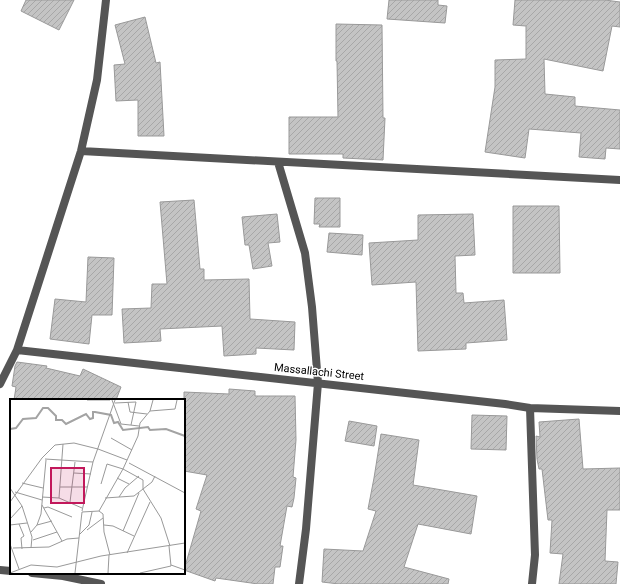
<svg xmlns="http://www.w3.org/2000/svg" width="620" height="584" viewBox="0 0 620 584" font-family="Roboto,sans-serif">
  <defs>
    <pattern id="building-hatch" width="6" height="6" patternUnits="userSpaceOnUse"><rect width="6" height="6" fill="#c4c4c4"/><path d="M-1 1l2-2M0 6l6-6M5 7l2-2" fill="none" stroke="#a7a7a7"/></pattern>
  </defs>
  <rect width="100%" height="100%" fill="#fff"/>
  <!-- building -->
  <path fill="url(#building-hatch)" stroke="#999" d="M 26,0 L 74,0 L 59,30 L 21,11 Z
    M 389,0 L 438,0 L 438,5 L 447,6 L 445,23 L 387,19 Z
    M 515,0 L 605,0 L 620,2 L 620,27 L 612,26 L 603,71 L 544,59 L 545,94 L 575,97 L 575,106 L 620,110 L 620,149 L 606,148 L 605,159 L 579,157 L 581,133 L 529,129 L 525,158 L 485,152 L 495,87 L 495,60 L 526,59 L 526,26 L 513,25 Z
    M 145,17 L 156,63 L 160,62 L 164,136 L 138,136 L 138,100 L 116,101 L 114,65 L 125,64 L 115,25 Z
    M 336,24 L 382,25 L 383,118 L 385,118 L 383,160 L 343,158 L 343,154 L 289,154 L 289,117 L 338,117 L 337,61 L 336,61 Z
    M 315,198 L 340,198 L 340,227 L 319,227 L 320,224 L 314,224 Z
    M 194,200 L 200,269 L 204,269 L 204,280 L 249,279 L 250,319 L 295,322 L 294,350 L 256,348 L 256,354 L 224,356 L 222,326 L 160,329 L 161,341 L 124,343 L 122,309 L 151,308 L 152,284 L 167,284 L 160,202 Z
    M 513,206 L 559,206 L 560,273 L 513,273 Z
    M 277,214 L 280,242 L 268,243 L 272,266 L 253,269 L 249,245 L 245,245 L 242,217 Z
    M 473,214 L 475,255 L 455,256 L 456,293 L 463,293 L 464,303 L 504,300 L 507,340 L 466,343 L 466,349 L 418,351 L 416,282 L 372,285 L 369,243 L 418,240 L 418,215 Z
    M 329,233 L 363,235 L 362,255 L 327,252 Z
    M 88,257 L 114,258 L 112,315 L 92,315 L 89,344 L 50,339 L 55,299 L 86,302 Z
    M 17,362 L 47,366 L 46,368 L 80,376 L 83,369 L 121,387 L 116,400 L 14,400 L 16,387 L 12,386 L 15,366 Z
    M 229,389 L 255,391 L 255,396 L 295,396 L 296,440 L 293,477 L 296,478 L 294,498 L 292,507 L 287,506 L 280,546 L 283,546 L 280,567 L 275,567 L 273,584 L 258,584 L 216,578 L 215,581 L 184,570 L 201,511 L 196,509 L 207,475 L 184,471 L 184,392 L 229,394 Z
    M 472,415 L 507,416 L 506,450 L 471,449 Z
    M 579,419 L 583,469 L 620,468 L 620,510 L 607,510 L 605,561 L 618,562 L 616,584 L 559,584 L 563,554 L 550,553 L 552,520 L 548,520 L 542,469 L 539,469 L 537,459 L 536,436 L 540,437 L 539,422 Z
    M 349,421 L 377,426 L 374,446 L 345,441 Z
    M 381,434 L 419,440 L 413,485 L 477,496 L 471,534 L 418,524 L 404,567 L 449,579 L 448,584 L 339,584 L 322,582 L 324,549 L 363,551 L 376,511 L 368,509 L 374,478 Z"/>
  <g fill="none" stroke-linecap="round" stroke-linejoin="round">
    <!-- street -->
    <path stroke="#555" stroke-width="8" d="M 81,151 L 620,180
      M 278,162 L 305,253 L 312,307 L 318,383 L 306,529 L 299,584
      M 17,350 L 505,404 L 530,408 L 620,411
      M 0,384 L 17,350 L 81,151 L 97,80 L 106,0
      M 530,408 L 535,555 L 532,584
      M 0,570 L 11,571
      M 32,573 L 63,576 L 101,584"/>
  </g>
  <g text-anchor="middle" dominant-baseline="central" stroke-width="3" stroke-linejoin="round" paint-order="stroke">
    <!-- street labels -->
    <g font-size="11" fill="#000" stroke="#fff">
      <text transform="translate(319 372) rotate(6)">Massallachi Street</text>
    </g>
  </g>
  <!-- overview -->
  <g transform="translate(10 399)">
    <rect width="175" height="175" fill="#fff"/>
    <path fill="none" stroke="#a3a3a3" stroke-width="2" d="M 0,30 L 6,29 L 13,20 L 26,19 L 33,9 L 38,9 L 46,17 L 46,21 L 52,21 L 56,25 L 76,15 L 80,20 L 83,19 L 83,13 L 85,13 L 101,16 L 104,24 L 108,23 L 113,31 L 138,28 L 140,31 L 156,30 L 175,37"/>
    <path fill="none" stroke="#999" stroke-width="1" d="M 77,1 L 100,1M 102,1 L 111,25 L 129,27M 118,3 L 120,13 L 137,15M 105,4 L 126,3 L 121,26M 140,12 L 165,10 L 167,1M 101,39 L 122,51M 35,60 L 83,63M 119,64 L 175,94M 113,70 L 133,81 L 133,90 L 151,119 L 160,147M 64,74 L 81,75M 107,79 L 119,85M 12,84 L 33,89M 91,85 L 97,65 L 113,70M 50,88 L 77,88M 0,89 L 12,107 L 22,138 L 21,149M 5,93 L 32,101M 32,98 L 49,99 L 72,109M 109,98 L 115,89 L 129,77M 49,99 L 53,45M 95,99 L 124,97 L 142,83 L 145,77M 0,103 L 32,59 L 45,46 L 64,44 L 88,50 L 117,61M 60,103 L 65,63M 32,106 L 52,142M 34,109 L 38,108 L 62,118M 72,112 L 83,63 L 105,1M 89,112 L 93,115 L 94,133 L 100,156M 0,120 L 12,107M 9,125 L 14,137 L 11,139 L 12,150M 0,126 L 17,124M 27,126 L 42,122M 94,126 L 103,127 L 124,137M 77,131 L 93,119M 113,132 L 129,94M 21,133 L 27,126 L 31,115 L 36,61M 69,136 L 79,126 L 82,113M 23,141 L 47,133M 0,145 L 9,170M 3,149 L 39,148 L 57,140 L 69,139M 117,154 L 140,103M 161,166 L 175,171M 0,174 L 21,166 L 47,168 L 91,157 L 175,144M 65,174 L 72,113 L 89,112 L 113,70 L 128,37 L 130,24 L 140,12 L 143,1M 98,174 L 99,156M 130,174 L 161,167 L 159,147"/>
    <path fill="#c2185b" fill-opacity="0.15" stroke="#c2185b" stroke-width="2" d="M 41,69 L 74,69 L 74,104 L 41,104 Z"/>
    <rect width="175" height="175" fill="none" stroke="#000" stroke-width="2"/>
  </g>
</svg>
